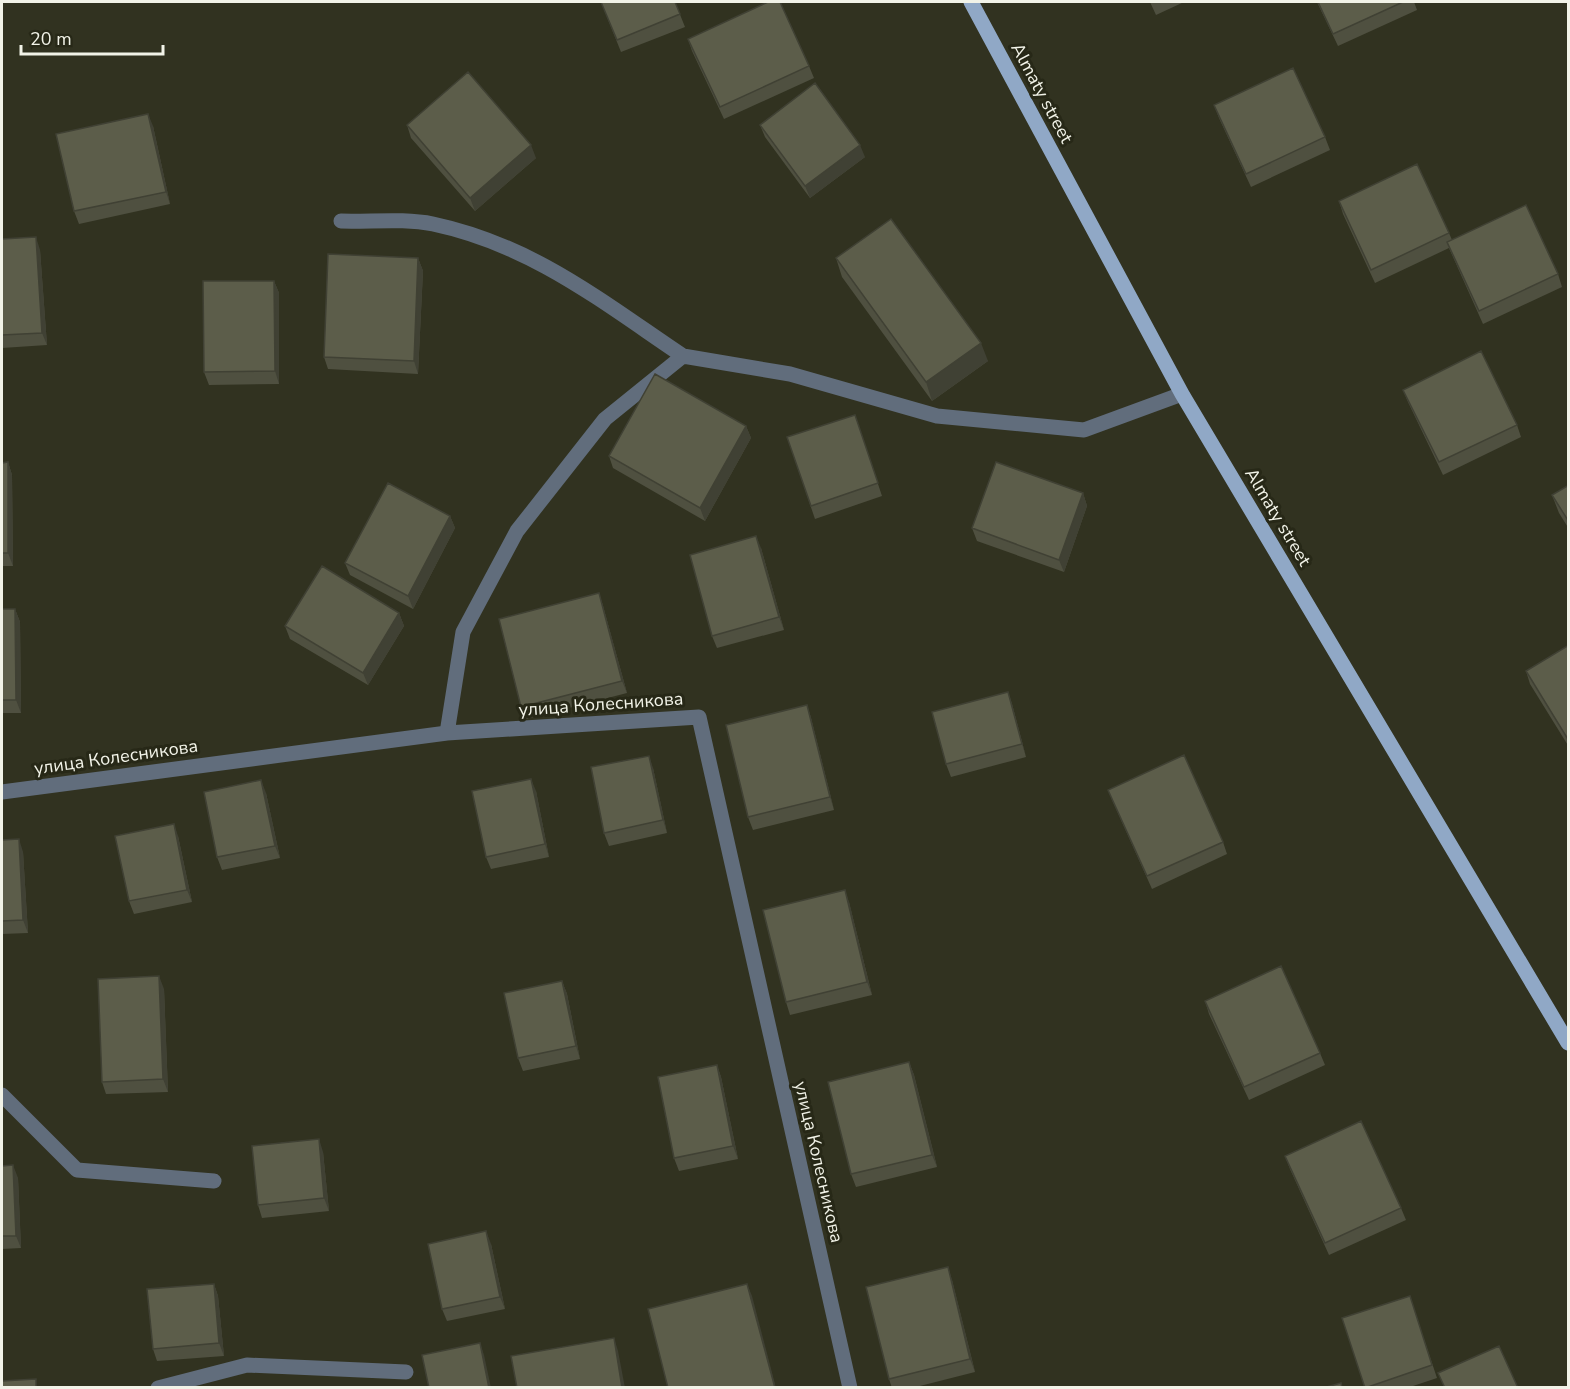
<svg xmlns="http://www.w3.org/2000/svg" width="1570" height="1389" viewBox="0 0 1570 1389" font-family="'Nunito Sans',sans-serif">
  <rect width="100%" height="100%" fill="#313220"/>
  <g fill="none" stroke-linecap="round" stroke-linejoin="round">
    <!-- minor -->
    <path stroke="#616d7c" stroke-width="15" d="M 341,221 C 370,222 404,218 433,224 C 532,245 601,301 683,356
      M 447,733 L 463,632 L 517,531 L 605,419 L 683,356 L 790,374 L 937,416 L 1084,430 L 1182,394
      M 2,792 L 447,733 L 699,717 L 850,1388
      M 2,1095 L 77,1170 L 214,1181
      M 158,1388 L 247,1365 L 406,1372"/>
    <!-- major -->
    <path stroke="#90a8c6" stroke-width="15" d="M 971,2 L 1182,394 L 1568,1043"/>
  </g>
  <!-- wall -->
  <path fill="#4f5040" d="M 601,2 L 675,2 L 685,27 L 621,52 Z
    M 1150,2 L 1184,2 L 1156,15 Z
    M 1317,2 L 1414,2 L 1417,10 L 1338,46 Z
    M 688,39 L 809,66 L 814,78 L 724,119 L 692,51 Z
    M 1214,105 L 1325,137 L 1330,150 L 1251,187 L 1219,118 Z
    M 407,125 L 536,158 L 475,211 L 411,138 Z
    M 760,125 L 865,157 L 810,198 L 765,137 Z
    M 153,126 L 170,204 L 79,224 L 74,211 Z
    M 1339,201 L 1449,233 L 1452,240 L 1558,274 L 1562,287 L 1483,324 L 1449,248 L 1375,283 L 1343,214 Z
    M 2,239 L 40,250 L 47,345 L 2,348 Z
    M 418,258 L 423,271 L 418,374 L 328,369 L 324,357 Z
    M 836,258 L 988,361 L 932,401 L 842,277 Z
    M 274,281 L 279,293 L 279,384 L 209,385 L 204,372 Z
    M 1403,390 L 1517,425 L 1521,437 L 1443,475 L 1408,402 Z
    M 855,415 L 882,496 L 815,519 L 787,437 Z
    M 746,426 L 751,438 L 705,521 L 613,468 L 609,456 Z
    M 8,462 L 12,475 L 13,566 L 2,566 L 2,463 Z
    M 1569,485 L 1569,529 L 1559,513 L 1552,495 Z
    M 1083,493 L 1087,506 L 1064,572 L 977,541 L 972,528 Z
    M 450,516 L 455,528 L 413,609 L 350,575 L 345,563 Z
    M 761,548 L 784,630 L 717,648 L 712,636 Z
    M 599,593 L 603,606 L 627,693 L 526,719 L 521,707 Z
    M 2,609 L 15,609 L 20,622 L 21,713 L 2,713 Z
    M 399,613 L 404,626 L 368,685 L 290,639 L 285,626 Z
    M 1569,645 L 1569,747 L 1530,684 L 1526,671 Z
    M 1008,692 L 1012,704 L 1026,757 L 951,777 L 946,764 Z
    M 807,705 L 811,718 L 834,810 L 753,830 L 748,817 Z
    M 653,768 L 667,833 L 609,846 L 604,833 Z
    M 1108,790 L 1223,842 L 1227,854 L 1152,889 L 1113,802 Z
    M 536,791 L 549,857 L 491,869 L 486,857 Z
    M 266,793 L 280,858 L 222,870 L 217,857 Z
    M 178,836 L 192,902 L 134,914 L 129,901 Z
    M 2,840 L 23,852 L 28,933 L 2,934 Z
    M 849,902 L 872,995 L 790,1015 L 786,1002 Z
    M 562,981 L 567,994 L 580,1059 L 523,1071 L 518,1058 Z
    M 164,989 L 168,1092 L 106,1094 L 102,1082 Z
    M 1205,1001 L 1320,1053 L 1325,1065 L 1249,1100 L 1209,1014 Z
    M 909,1062 L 914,1075 L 937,1167 L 856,1187 L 851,1174 Z
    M 717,1065 L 721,1077 L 738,1159 L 679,1171 L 674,1158 Z
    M 323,1152 L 329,1211 L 262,1218 L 258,1205 Z
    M 1285,1156 L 1401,1208 L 1406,1220 L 1329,1255 L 1290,1169 Z
    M 2,1166 L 18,1178 L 21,1248 L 2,1249 Z
    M 491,1244 L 505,1309 L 447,1321 L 442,1309 Z
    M 952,1280 L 975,1372 L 912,1388 L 892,1388 L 889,1379 Z
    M 214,1284 L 218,1296 L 224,1356 L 157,1361 L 153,1349 Z
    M 1414,1309 L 1437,1378 L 1407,1388 L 1365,1388 Z"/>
  <!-- shaded-wall -->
  <path fill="#404134" d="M 148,114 L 153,126 L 170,204 L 166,192 Z
    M 531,145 L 536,158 L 475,211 L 470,198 Z
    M 860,145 L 865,157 L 810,198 L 805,186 Z
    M 36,237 L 40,250 L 47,345 L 42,333 Z
    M 418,258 L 423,271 L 418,374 L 414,361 Z
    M 274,281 L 279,293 L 279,384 L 275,371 Z
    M 981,343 L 988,361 L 932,401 L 926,382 Z
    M 746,426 L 751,438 L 705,521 L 700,508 Z
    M 8,462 L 12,475 L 13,566 L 8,553 Z
    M 1083,493 L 1087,506 L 1064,572 L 1059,560 Z
    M 450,516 L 455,528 L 413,609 L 408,596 Z
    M 756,536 L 761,548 L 784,630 L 779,617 Z
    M 599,593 L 603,606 L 627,693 L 622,681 Z
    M 15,609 L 20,622 L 21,713 L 16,700 Z
    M 399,613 L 404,626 L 368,685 L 363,673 Z
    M 1008,692 L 1012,704 L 1026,757 L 1022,744 Z
    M 807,705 L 811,718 L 834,810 L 830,797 Z
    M 649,756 L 653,768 L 667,833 L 663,820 Z
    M 531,779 L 536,791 L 549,857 L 545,844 Z
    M 261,780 L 266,793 L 280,858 L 275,846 Z
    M 174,824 L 178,836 L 192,902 L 187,890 Z
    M 19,839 L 23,852 L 28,933 L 23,920 Z
    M 845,890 L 849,902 L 872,995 L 867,982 Z
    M 159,976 L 164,989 L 168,1092 L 163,1079 Z
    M 562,981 L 567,994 L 580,1059 L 576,1046 Z
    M 909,1062 L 914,1075 L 937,1167 L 932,1155 Z
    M 717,1065 L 721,1077 L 738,1159 L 733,1146 Z
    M 319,1139 L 323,1152 L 329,1211 L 324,1198 Z
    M 13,1165 L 18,1178 L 21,1248 L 16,1236 Z
    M 486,1231 L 491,1244 L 505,1309 L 500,1297 Z
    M 948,1267 L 952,1280 L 975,1372 L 970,1359 Z
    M 214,1284 L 218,1296 L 224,1356 L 219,1343 Z
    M 747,1284 L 752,1296 L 776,1388 L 775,1388 Z
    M 614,1338 L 618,1351 L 625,1388 L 622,1388 Z
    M 480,1343 L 484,1355 L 491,1388 L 489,1388 Z"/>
  <!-- building -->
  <path fill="#5c5d4a" stroke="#404134" stroke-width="1.5" d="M 601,2 L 675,2 L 680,14 L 617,40 Z
    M 768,2 L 780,2 L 809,66 L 720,107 L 688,39 Z
    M 1318,2 L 1403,2 L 1333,34 Z
    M 1293,68 L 1325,137 L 1246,174 L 1214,105 Z
    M 468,72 L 531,145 L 470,198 L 407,125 Z
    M 815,83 L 860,145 L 805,186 L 760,125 Z
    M 148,114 L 166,192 L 74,211 L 56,134 Z
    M 1417,164 L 1449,233 L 1371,270 L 1339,201 Z
    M 1526,205 L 1558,274 L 1479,311 L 1447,242 Z
    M 891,219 L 981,343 L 926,382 L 836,258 Z
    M 36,237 L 42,333 L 2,335 L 2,239 Z
    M 328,254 L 418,258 L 414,361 L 324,357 Z
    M 203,281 L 274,281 L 275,371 L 204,372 Z
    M 1481,351 L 1517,425 L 1439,462 L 1403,390 Z
    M 655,374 L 746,426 L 700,508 L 609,456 Z
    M 855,415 L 878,483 L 811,506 L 787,437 Z
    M 8,462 L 8,553 L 2,553 L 2,463 Z
    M 996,462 L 1083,493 L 1059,560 L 972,528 Z
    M 388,483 L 450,516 L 408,596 L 345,563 Z
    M 1569,485 L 1569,522 L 1552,495 Z
    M 756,536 L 779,617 L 712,636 L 690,555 Z
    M 322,566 L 399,613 L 363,673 L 285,626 Z
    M 599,593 L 622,681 L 521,707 L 499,619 Z
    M 2,609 L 15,609 L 16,700 L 2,700 Z
    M 1569,645 L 1569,741 L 1526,671 Z
    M 1008,692 L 1022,744 L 946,764 L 932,712 Z
    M 807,705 L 830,797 L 748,817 L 726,725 Z
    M 1184,755 L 1223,842 L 1147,876 L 1108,790 Z
    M 649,756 L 663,820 L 604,833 L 591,767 Z
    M 531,779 L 545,844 L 486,857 L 472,791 Z
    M 261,780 L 275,846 L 217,857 L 204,792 Z
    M 174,824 L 187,890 L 129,901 L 115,836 Z
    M 19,839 L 23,920 L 2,921 L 2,840 Z
    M 845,890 L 867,982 L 786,1002 L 763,910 Z
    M 1281,966 L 1320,1053 L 1244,1087 L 1205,1001 Z
    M 159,976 L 163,1079 L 102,1082 L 98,979 Z
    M 562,981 L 576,1046 L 518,1058 L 504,993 Z
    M 909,1062 L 932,1155 L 851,1174 L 828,1082 Z
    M 717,1065 L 733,1146 L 674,1158 L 658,1077 Z
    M 1361,1121 L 1401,1208 L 1325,1243 L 1285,1156 Z
    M 319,1139 L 324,1198 L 258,1205 L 252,1146 Z
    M 13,1165 L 16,1236 L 2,1236 L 2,1166 Z
    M 486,1231 L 500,1297 L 442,1309 L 428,1244 Z
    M 948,1267 L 970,1359 L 889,1379 L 866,1287 Z
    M 214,1284 L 219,1343 L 153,1349 L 147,1289 Z
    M 747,1284 L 775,1388 L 668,1388 L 648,1309 Z
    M 1410,1296 L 1432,1365 L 1365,1388 L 1342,1318 Z
    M 614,1338 L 622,1388 L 517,1388 L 511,1356 Z
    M 480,1343 L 489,1388 L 429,1388 L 422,1355 Z
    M 1499,1346 L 1518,1388 L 1445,1388 L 1438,1373 Z
    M 36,1379 L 36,1388 L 2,1388 L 2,1381 Z
    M 1341,1383 L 1342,1388 L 1323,1388 Z"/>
  <g text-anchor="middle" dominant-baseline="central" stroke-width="6" stroke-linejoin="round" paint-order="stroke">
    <!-- street labels -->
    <g font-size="18" fill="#f2f3e8" stroke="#272817">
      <text transform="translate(1042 93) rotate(62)">Almaty street</text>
      <text transform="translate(1278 517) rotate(59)">Almaty street</text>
      <text transform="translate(601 704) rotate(-4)">улица Колесникова</text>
      <text transform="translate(116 757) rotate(-8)">улица Колесникова</text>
      <text transform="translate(819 1162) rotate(77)">улица Колесникова</text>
    </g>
  </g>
  <!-- border -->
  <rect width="1570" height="1389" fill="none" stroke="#f2f3e8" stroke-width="6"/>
  <!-- scale -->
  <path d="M21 45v9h142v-9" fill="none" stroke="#f2f3e8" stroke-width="3"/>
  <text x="30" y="45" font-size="18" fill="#f2f3e8" stroke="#272817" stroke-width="4.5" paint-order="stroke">20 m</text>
</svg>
